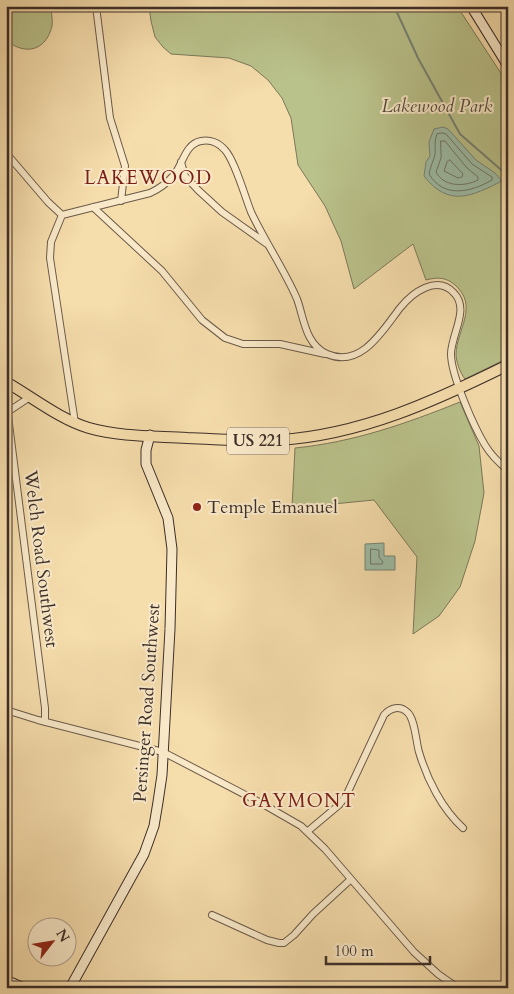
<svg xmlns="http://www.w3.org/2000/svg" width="514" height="994" viewBox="0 0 514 994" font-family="Cardo,serif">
  <rect width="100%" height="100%" fill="#f6ddac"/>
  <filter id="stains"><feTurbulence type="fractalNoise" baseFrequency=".004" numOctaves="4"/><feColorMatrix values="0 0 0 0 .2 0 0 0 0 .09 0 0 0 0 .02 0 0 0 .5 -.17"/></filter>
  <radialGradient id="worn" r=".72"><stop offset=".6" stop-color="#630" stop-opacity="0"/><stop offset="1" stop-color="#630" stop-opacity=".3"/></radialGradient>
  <!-- green -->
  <path fill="#bac28b" stroke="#7b785a" d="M 6,6 L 51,6 C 51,13 53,20 52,26 C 46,51 25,56 6,40 Z
    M 149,6 L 457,6 L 508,84 L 508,358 L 465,379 C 460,373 456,361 456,354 C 457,329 479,306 455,285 C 446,277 437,277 426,280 L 413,244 L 354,289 L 341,241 L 325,206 L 298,165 L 291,118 L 282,98 L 268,80 L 251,66 L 229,58 L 171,54 L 163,47 L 155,37 L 151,21 Z
    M 460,402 L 479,446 L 484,493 L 475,541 L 460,587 L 439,616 L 413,634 L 417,557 L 374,500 L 292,508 L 295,448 C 354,442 405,424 460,402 Z"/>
  <!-- water -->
  <path fill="#9dbca6" stroke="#768374" d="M 443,127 L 448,129 L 476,160 L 495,173 L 502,181 C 472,196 449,208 424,176 L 426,162 L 430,156 L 429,142 L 434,129 Z
    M 384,543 L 384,556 L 395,556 L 395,570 L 365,570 L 365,544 Z"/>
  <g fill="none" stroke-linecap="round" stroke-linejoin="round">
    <!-- shore -->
    <path stroke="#6c7567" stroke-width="1" d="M 443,133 L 446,134 L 472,164 L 492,177 L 492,180 C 471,192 444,199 429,174 C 430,168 432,164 434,158 C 437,150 433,144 437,134 Z
      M 441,141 L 445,141 L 467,168 L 478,177 L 478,180 C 464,187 444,187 436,172 L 441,158 Z
      M 450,160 L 463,174 L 462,177 L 458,178 L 444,171 L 447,162 Z
      M 371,549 L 379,550 L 379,557 L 383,562 L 382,564 L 371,564 Z"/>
    <!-- stream -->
    <path stroke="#768374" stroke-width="2" d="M 394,6 L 418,58 L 460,134 L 507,175 L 508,177"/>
    <defs>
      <path id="street" d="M 96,6 L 110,118 L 125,166 L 121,201
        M 6,153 L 48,202 L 62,215
        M 181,162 L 185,176 L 198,190 L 222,212 L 267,244
        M 93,207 L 162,271 L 202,320 L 225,338 L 243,344 L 280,344 L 325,354
        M 62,215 L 150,193 C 159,189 167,183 174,175 C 183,164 185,144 201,141 C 210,139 219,143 225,150 C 235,161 245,197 251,212 C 265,242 284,269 297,299 C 304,318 305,344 327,354 C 361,369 383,330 400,308 C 412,293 437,274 454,293 C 470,309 451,335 451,354 C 451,375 474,427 485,445 C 491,455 499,463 508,470
        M 62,215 L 51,242 L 50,258 L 75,423
        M 6,400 L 45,708 L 45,722
        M 6,413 L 30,397
        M 6,710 L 38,720 L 163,752 L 261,803 L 301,826 L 325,849 L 414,952 L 438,974 L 458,988
        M 308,831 L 339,805 L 346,796 L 384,715 C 390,708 400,705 407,712 C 415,718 416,742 419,752 C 427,779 442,809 463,828
        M 212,915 L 267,940 L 279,943 L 284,943 L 294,935 L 313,914 L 350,880"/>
      <path id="secondary" d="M 471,6 L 508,66
        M 6,980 L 24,988
        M 70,988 L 144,854 L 154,826 L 158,802 L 162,775 L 170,629 L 172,549 L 168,518 L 146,464 L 146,450 L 150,435"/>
      <path id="primary" d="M 6,382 C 32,397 61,420 89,428 C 120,437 156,436 187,438 C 218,439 248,442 279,440 C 361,435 435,401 508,365"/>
    </defs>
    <!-- street casing -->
    <use href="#street" stroke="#6a5a49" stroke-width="8"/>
    <!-- secondary casing -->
    <use href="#secondary" stroke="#3c2e28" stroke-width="11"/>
    <!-- primary casing -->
    <use href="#primary" stroke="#3c2e28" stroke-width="12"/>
    <!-- street -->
    <use href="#street" stroke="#f9e9c9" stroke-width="6"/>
    <!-- secondary -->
    <use href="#secondary" stroke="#f9e9c9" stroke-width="9"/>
    <!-- primary -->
    <use href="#primary" stroke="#f6ddac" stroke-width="10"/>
  </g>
  <!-- markers -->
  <circle fill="#8f2418" stroke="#f9e9c9" stroke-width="2" cx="197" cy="507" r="5"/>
  <g text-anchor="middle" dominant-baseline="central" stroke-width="4" stroke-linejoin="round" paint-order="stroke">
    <!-- shield labels -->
    <rect fill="#f9e9c9" stroke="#756658" stroke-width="1" x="227" y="427.5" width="62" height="27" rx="4"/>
    <g font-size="16" font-weight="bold" fill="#3c2e28">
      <text x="258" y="441">US 221</text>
    </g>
    <!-- park labels -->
    <g font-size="18" font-style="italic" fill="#554c3c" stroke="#f9e9c9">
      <text x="437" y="106">Lakewood Park</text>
    </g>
    <!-- poi labels -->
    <g font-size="18" fill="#3c2e28" stroke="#f9e9c9" text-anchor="start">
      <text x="207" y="507">Temple Emanuel</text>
    </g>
    <!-- street labels -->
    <g font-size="18" fill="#3c2e28" stroke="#f9e9c9">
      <text transform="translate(41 559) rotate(83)">Welch Road Southwest</text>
      <text transform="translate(147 703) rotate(-86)">Persinger Road Southwest</text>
    </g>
    <!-- neighbourhood labels -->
    <g font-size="19" letter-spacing="1" fill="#7a1f14" stroke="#f9e9c9">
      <text x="148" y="178">LAKEWOOD</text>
      <text x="299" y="801">GAYMONT</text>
    </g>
  </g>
  <!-- margin -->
  <rect width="514" height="994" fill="none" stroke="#f6ddac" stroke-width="25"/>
  <rect x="8" y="8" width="499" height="979" fill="none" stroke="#3c2e28" stroke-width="2.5"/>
  <rect x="12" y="12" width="489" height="969" fill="none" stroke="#3c2e28"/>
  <!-- north arrow -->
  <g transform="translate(52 942) rotate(59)"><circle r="24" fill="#f9e9c9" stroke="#ad9e89"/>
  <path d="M0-4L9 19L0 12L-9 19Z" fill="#8f2418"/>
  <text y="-8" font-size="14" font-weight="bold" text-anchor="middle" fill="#3c2e28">N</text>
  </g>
  <!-- scale -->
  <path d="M326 956v8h104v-8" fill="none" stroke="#3c2e28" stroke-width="2.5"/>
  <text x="334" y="956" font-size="15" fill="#3c2e28" stroke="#f9e9c9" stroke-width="4" paint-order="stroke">100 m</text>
  <rect width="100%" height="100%" filter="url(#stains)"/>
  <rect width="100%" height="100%" fill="url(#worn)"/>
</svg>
